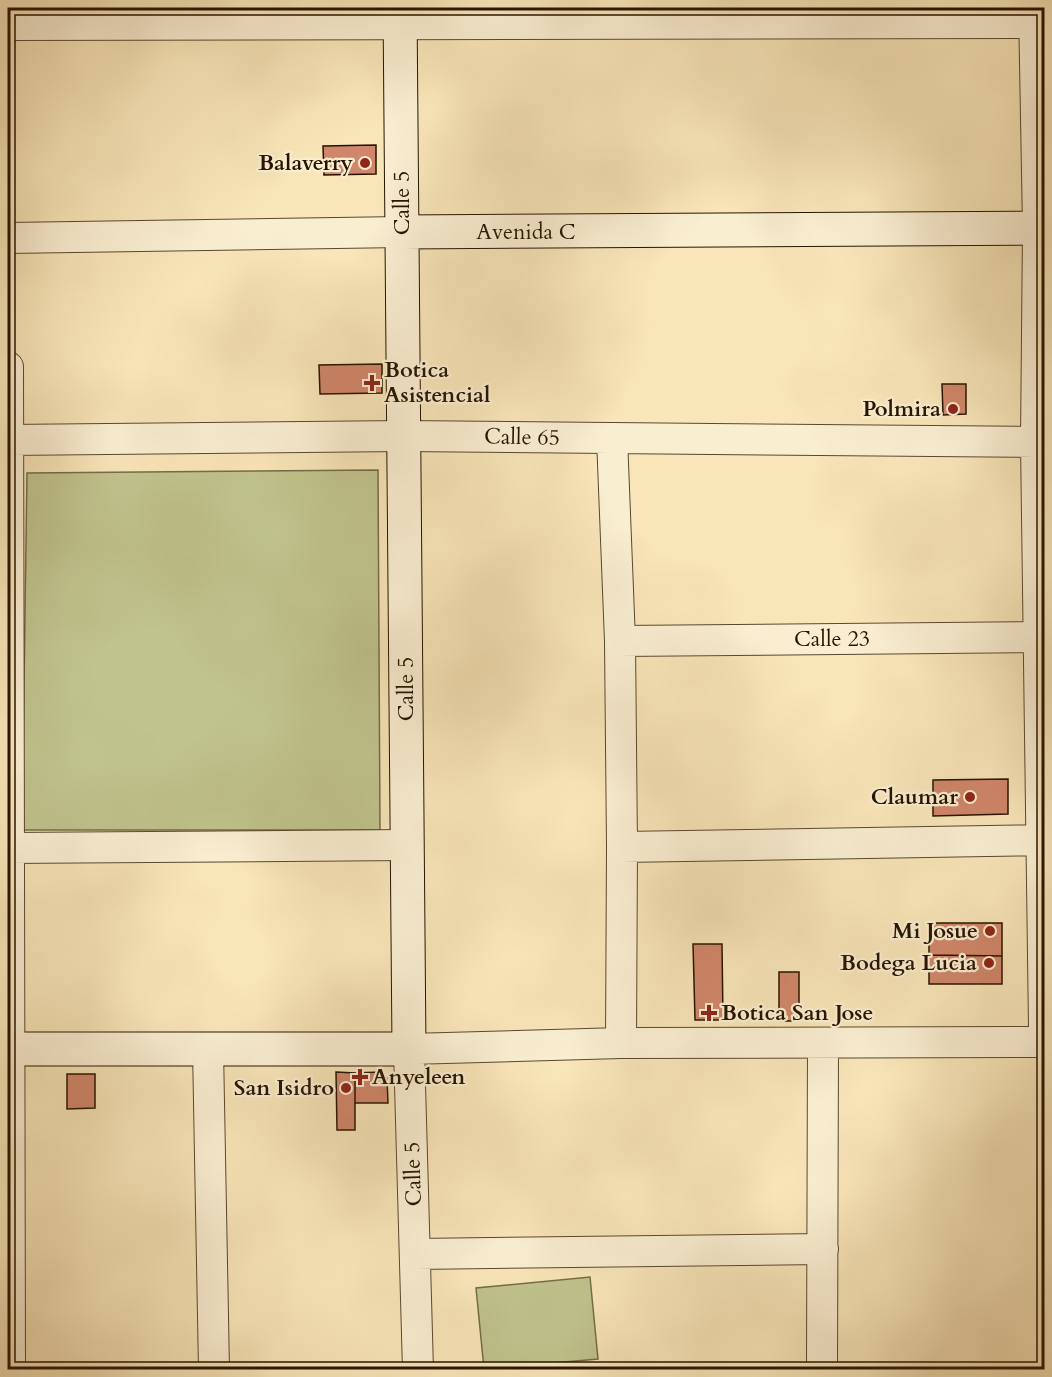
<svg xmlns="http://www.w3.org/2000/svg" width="1052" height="1377" viewBox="0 0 1052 1377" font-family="Cardo,serif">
  <rect width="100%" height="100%" fill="#f8e5b8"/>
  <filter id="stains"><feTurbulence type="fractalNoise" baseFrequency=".00333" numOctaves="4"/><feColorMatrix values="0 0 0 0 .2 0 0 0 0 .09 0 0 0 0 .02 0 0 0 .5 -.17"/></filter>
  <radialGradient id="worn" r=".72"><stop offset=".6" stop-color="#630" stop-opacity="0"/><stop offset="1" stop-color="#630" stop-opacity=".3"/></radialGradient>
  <!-- green -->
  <path fill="#c0c38d" stroke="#736c47" stroke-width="1.5" d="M 378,470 L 380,830 L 22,830 L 27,473 Z
    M 590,1277 L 598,1359 L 484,1369 L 476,1288 Z"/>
  <!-- building -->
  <path fill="#d0866a" stroke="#261401" stroke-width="1.5" d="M 348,8 L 376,8 L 376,11 L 348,11 Z
    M 376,145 L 376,174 L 324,175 L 323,146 Z
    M 382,364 L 382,393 L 320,394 L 319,365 Z
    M 942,384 L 966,384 L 966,414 L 943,415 Z
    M 1008,779 L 1008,814 L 933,816 L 933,780 Z
    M 929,923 L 1002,923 L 1002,956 L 929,955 Z
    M 693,944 L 722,944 L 723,1020 L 695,1020 Z
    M 929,955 L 1002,956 L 1002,984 L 929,984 Z
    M 779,972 L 799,972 L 799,1021 L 779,1021 Z
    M 336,1072 L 355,1073 L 355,1130 L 337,1130 Z
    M 381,1072 L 387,1078 L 388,1103 L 355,1103 L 355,1073 Z
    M 67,1074 L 95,1074 L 95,1108 L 67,1109 Z"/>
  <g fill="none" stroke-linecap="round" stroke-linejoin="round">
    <defs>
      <path id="street" d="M 1034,8 L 1038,228 L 1036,442 L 1044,1028
        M 8,25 L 1034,23
        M 8,238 L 402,232
        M 8,367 L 10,1370
        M 612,438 L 620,641 L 622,847 L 621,1043
        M 8,440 L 404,436 L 1036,442
        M 620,641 L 1044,637
        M 622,847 L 1044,840
        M 8,848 L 407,845
        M 208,1049 L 214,1370
        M 416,1254 L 823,1249
        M 418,1370 L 409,1049 L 621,1043 L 1044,1042
        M 822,1370 L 823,1043"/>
      <path id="secondary" d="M 402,232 L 1044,228
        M 8,1049 L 409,1049 L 400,8"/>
    </defs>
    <!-- street casing -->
    <use href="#street" stroke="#5a482f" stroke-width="32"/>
    <!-- secondary casing -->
    <use href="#secondary" stroke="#261401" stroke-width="35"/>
    <!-- street -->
    <use href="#street" stroke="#faeed1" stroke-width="30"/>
    <!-- secondary -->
    <use href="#secondary" stroke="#faeed1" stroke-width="33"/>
  </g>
  <!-- markers -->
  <g fill="#8f2418" stroke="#faeed1" stroke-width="2">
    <circle cx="365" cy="163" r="6"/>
    <path d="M369 374h6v6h6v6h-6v6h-6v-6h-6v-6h6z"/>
    <circle cx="953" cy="409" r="6"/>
    <circle cx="970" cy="797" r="6"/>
    <circle cx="990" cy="931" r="6"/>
    <circle cx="989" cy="963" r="6"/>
    <path d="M706 1004h6v6h6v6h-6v6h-6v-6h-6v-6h6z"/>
    <path d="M357 1068h6v6h6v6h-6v6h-6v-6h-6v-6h6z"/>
    <circle cx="346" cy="1088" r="6"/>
  </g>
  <g text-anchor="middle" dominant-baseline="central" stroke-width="4.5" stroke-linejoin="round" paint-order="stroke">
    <!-- poi labels -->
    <g font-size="22" font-weight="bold" fill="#261401" stroke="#faeed1" text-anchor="end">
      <text x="353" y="163">Balaverry</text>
      <text x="384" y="370" text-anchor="start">Botica<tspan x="384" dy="25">Asistencial</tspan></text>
      <text x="941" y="409">Polmira</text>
      <text x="958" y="797">Claumar</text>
      <text x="978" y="931">Mi Josue</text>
      <text x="977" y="963">Bodega Lucia</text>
      <text x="721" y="1013" text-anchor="start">Botica San Jose</text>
      <text x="372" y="1077" text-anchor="start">Anyeleen</text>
      <text x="334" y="1088">San Isidro</text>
    </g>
    <!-- street labels -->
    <g font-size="22" fill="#261401" stroke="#faeed1">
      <text transform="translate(402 203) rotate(-90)">Calle 5</text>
      <text x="526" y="232">Avenida C</text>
      <text transform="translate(522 437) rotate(1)">Calle 65</text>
      <text x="832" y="639">Calle 23</text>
      <text transform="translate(406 689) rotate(-90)">Calle 5</text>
      <text transform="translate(413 1174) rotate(-92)">Calle 5</text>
    </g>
  </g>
  <!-- margin -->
  <rect width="1052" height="1377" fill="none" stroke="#f8e5b8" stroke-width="30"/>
  <rect x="9" y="9" width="1034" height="1359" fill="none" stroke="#261401" stroke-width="3"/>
  <rect x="15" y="15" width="1022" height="1347" fill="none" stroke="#261401" stroke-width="1.5"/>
  <rect width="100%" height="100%" filter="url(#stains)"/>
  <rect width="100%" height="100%" fill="url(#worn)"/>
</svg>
